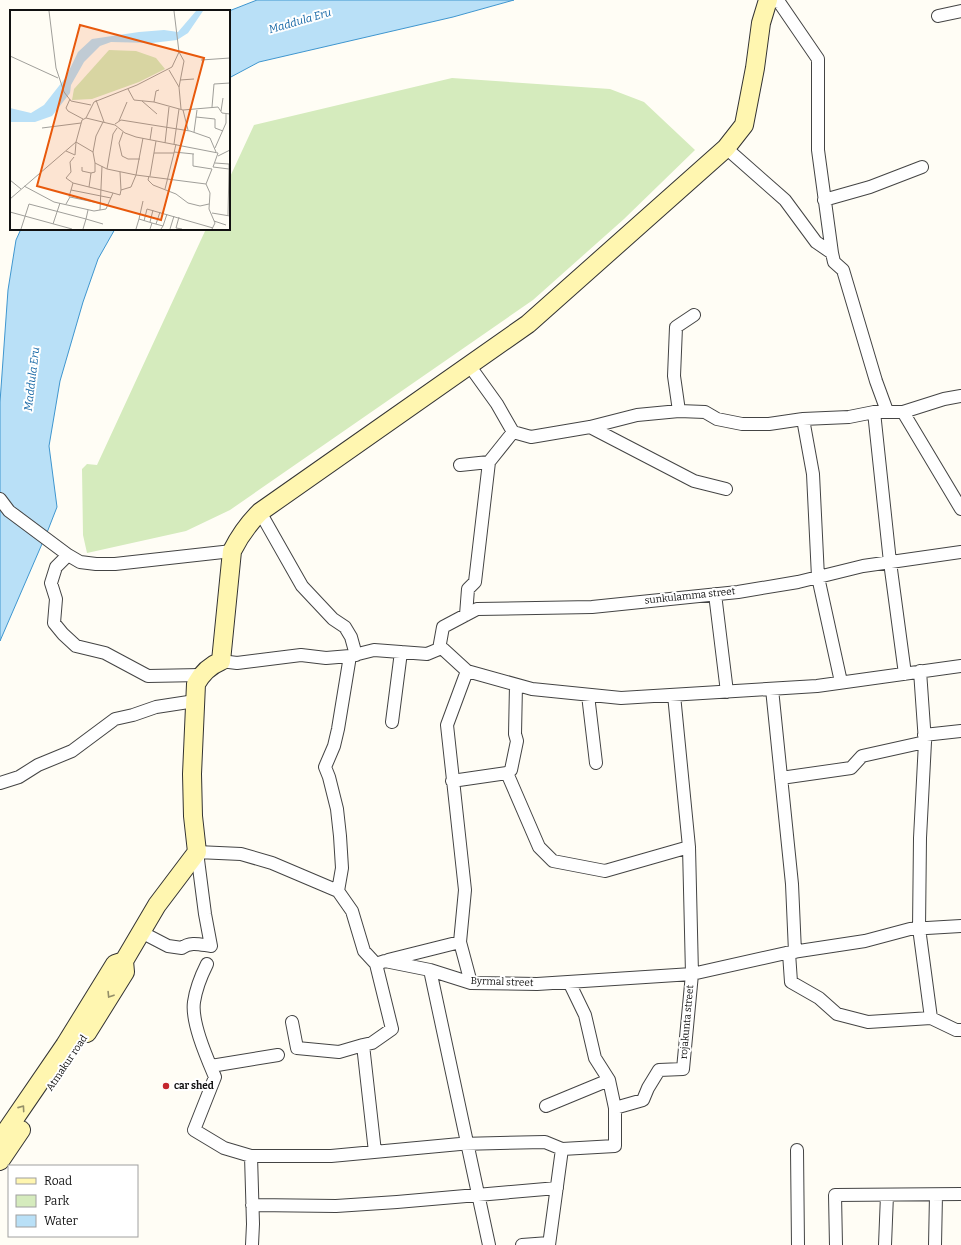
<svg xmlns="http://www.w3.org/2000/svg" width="961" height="1245" viewBox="0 0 961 1245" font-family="Bitter,serif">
  <rect width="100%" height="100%" fill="#fffdf5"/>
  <!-- green -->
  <path fill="#d5ebbd" d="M 452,78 L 610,89 L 644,102 L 695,150 L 624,219 L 533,300 L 230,510 L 186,531 L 87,553 L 83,535 L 82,469 L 87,464 L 97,465 L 206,229 L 229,229 L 229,179 L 254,125 Z"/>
  <!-- water -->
  <path fill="#b9e0f7" stroke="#3f96cf" d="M 257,0 L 514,0 L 453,17 L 259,62 L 229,78 L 229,11 Z
    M 21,229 L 115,229 L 98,259 L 83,302 L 60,381 L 49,446 L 57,507 L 48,530 L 0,641 L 0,402 L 8,290 L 16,240 Z"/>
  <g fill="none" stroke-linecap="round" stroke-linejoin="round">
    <defs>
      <path id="street" d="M 768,0 L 779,2 L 818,59 L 818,150 L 832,253 L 834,262 L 843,270 L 876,381 L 887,411
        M 938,16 L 961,11
        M 726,148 L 785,200 L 816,242 L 832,253
        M 824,200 L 870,187 L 922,167
        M 469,365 L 497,404 L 513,432 L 531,437 L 590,427 L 637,415 L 679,411 L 705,412 L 717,419 L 742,424 L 769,424 L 803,419 L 849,417 L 874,412 L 903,412 L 944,399 L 961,396
        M 679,411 L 674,376 L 676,327 L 694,315
        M 874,412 L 890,562 L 905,674
        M 903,412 L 961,509
        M 803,419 L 813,474 L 818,577 L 841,682
        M 590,427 L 694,481 L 726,489
        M 460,465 L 489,462 L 513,432
        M 0,499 L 9,511 L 68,555 L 80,562 L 96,564 L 115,564 L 232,551
        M 260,512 L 302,586 L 333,619 L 345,627 L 351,637 L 356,655
        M 68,555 L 56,567 L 51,583 L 56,599 L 54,623 L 63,634 L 76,646 L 105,653 L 148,676 L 201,675
        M 715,594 L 727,692
        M 466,615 L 468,589 L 475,582 L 489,462
        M 439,649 L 443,627 L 477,609 L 592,607 L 738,592 L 798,582 L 863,566 L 961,552
        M 221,661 L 237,663 L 301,655 L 326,658 L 350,656 L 374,650 L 427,654 L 439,649 L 443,649 L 467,671 L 532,689 L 621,698 L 817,686 L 961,666
        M 467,671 L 447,725 L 465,890 L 460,942 L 471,983
        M 772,689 L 792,884 L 795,952
        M 588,695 L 596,763
        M 392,722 L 401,652
        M 924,735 L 961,731
        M 925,742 L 920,838 L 919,928 L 931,1018
        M 507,773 L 539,847 L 553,861 L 605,871 L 689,847
        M 781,778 L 851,768 L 862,756 L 925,742 L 920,671
        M 452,781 L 507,773 L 511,770 L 517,741 L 515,734 L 516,685
        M 0,783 L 19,777 L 38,765 L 72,751 L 115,719 L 133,715 L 156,707 L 195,701
        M 338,891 L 352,911 L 364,951 L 376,964 L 385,961 L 430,970 L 471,983 L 537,984 L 692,974 L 689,847 L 674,695
        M 338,891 L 342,868 L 340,836 L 337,809 L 329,777 L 325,767 L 334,746 L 338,729 L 350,656
        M 141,932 L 168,946 L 182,948 C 190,941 202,945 211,946 L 205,914 L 197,852 L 241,854 L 272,863 L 338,891
        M 789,953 L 791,982 L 819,998 L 837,1014 L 868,1022 L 931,1018 L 956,1030 L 961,1030
        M 388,960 L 460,942
        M 207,964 C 201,976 196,988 194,1002 C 191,1022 207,1058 215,1077 L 194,1130 L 224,1148 L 251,1156
        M 430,970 L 489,1245
        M 569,982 L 585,1015 L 595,1058 L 609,1080 L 615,1108
        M 292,1022 L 297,1048 L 339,1052 L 363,1045
        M 211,1066 L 278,1055
        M 546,1106 L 609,1080
        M 797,1150 L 798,1245
        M 375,1152 L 363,1045 L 372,1043 L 392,1029 L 376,964
        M 252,1205 L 336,1206 L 397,1202 L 557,1188
        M 252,1245 L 253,1224 L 251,1156 L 331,1156 L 460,1144 L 545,1142 L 562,1149
        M 522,1245 L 549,1243
        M 549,1245 L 562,1149 L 615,1146 L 615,1108 L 643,1100 L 648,1088 L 659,1070 L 683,1069 L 692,974 L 786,953 L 865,941 L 910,929 L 961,926
        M 836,1245 L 835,1195 L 961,1194
        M 885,1245 L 887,1195
        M 935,1245 L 936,1195"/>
      <path id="secondary" d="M 87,1033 L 125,972 L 124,961
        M 0,1140 L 65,1045 L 115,964 L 124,961 L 157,905 L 197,852 L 193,816 L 192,774 L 196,684 C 202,673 209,666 221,661 L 232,551 C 240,535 248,524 260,512 L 528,324 L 726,148 L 744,125 L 755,68 L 761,23 L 768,0
        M 0,1161 L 21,1130"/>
    </defs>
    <!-- street casing -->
    <use href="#street" stroke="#444" stroke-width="14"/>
    <!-- secondary casing -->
    <use href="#secondary" stroke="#333" stroke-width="20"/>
    <!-- street -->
    <use href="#street" stroke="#fff" stroke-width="12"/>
    <!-- secondary -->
    <use href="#secondary" stroke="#fff6b0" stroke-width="18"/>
  </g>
  <!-- one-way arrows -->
  <defs><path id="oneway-chevron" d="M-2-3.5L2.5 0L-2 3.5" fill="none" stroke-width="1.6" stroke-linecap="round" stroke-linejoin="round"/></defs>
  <g stroke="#948f68">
    <use href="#oneway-chevron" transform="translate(110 995) rotate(122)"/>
    <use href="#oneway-chevron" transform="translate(22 1108) rotate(-55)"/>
  </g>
  <!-- markers -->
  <circle fill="#c4262e" stroke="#fff" stroke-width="1.5" cx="166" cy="1086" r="4"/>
  <g text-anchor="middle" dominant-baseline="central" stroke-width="4" stroke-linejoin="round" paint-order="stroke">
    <!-- street labels -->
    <g font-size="10" fill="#111" stroke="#fff">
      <text transform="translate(690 596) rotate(-6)">sunkulamma street</text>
      <text transform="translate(502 982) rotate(2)">Byrmal street</text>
      <text transform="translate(687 1022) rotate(-85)">rojakunta street</text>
      <text transform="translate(67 1063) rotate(-56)">Atmakur road</text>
    </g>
    <!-- poi labels -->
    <g font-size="10" font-weight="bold" fill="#111" stroke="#fff" text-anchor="start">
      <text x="174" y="1086">car shed</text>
    </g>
    <!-- water labels -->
    <g font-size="11" font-style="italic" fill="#1768a6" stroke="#fff">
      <text transform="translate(300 21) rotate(-16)">Maddula Eru</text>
      <text transform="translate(32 379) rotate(-83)">Maddula Eru</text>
    </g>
  </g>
  <!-- overview -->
  <g transform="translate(10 10)">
    <rect width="220" height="220" fill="#fffdf5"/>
    <path d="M 99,40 L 126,41 L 146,48 L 155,59 L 129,72 L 82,89 L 62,90 L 64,79 Z" fill="#d5ebbd"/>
    <path d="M 186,1 L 193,1 L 178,23 L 167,30 L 142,33 L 101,32 L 90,36 L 74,52 L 61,75 L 60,83 L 42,106 L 25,112 L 0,112 L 0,98 L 21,103 L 34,95 L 56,67 L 68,42 L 82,29 L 129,22 L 154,20 L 168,22 Z" fill="#b9e0f7"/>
    <path fill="none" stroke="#a09f9a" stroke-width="1" d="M 39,1 L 46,58 L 54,82 L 61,91 L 81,95M 169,42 L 174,51 L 169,77 L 171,99M 0,46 L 48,68M 191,50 L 220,48M 159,60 L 169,77M 170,70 L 184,69M 118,79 L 124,90 L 144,92 L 173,100 L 208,97 L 212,103 L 220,104M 60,89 L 56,98 L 58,101 L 73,109M 86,90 L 94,112M 132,91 L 147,104M 144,92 L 146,81 L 149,80M 202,97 L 204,74 L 220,73M 173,100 L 178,120M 211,101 L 213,88M 186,107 L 205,109 L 205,118 L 213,121M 76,108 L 105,115 L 115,123 L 126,127 L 208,143 L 203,157 L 219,159 L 218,205M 109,111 L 117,92M 93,112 L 86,126 L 83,142 L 85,153 L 97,159 L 126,165 L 133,128M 105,114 L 111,110 L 180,121 L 200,128 L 206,142M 32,118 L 71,113M 113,122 L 109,133 L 112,146 L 118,149 L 130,149M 184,122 L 187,100M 140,130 L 142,117M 155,133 L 159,97M 164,134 L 169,99M 205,138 L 216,113 L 216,104M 56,141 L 65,145 L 66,132 L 83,142M 164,142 L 184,144M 144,143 L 164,143 L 166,134M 183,144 L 183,156 L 202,159M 208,146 L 220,140M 205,153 L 219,154 L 219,159M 72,157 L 72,161 L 81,163M 97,159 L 103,124 L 107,118M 110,162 L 111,180M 139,166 L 138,170 L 143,175 L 166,184 L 178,193 L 190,196 L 199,194M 140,166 L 146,131M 0,170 L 11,179M 63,173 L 56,168 L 61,162 L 60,152 L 64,147M 196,174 L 202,159M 14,176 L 44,192 L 84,201 L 96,199 L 103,183 L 110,185 L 111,180 L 121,177 L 126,165 L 196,174 L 200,183 L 199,199 L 205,213 L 202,219M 79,177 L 81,163 L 85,162 L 85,153M 155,179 L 164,143M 61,180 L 101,188M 59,187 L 63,173 L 103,183M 0,189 L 66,132 L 72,110 L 76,108 L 84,92 L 127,75 L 162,57 L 169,42 L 164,1M 56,194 L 60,187 L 98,195M 78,200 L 76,209 L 93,214M 90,200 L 92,156M 0,202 L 62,219M 202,203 L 220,206M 169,207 L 166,218 L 172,219M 129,209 L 133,191M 134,211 L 137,199 L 203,218M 204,211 L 216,215M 140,212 L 143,200M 142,213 L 153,216 L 151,219M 43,214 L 50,193M 146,214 L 150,202M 153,216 L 157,204M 11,219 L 19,194 L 76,209 L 73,219M 126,219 L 129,209 L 142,213 L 140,219M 160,219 L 164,206"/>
    <path fill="#e8590c" fill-opacity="0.15" stroke="#e8590c" stroke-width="2" d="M 70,15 L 194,48 L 151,210 L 27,176 Z"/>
    <rect width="220" height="220" fill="none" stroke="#111" stroke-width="2"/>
  </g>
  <!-- legend -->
  <rect x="8" y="1165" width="130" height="72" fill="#ffffff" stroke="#a0a0a0"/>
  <rect x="16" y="1178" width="20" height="6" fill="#fff6b0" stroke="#a0a0a0"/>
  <text x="44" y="1185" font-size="12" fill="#111111">Road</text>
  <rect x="16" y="1195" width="20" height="12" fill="#d5ebbd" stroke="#a0a0a0"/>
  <text x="44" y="1205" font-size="12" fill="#111111">Park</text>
  <rect x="16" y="1215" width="20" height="12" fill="#b9e0f7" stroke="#a0a0a0"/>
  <text x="44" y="1225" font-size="12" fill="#111111">Water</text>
</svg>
